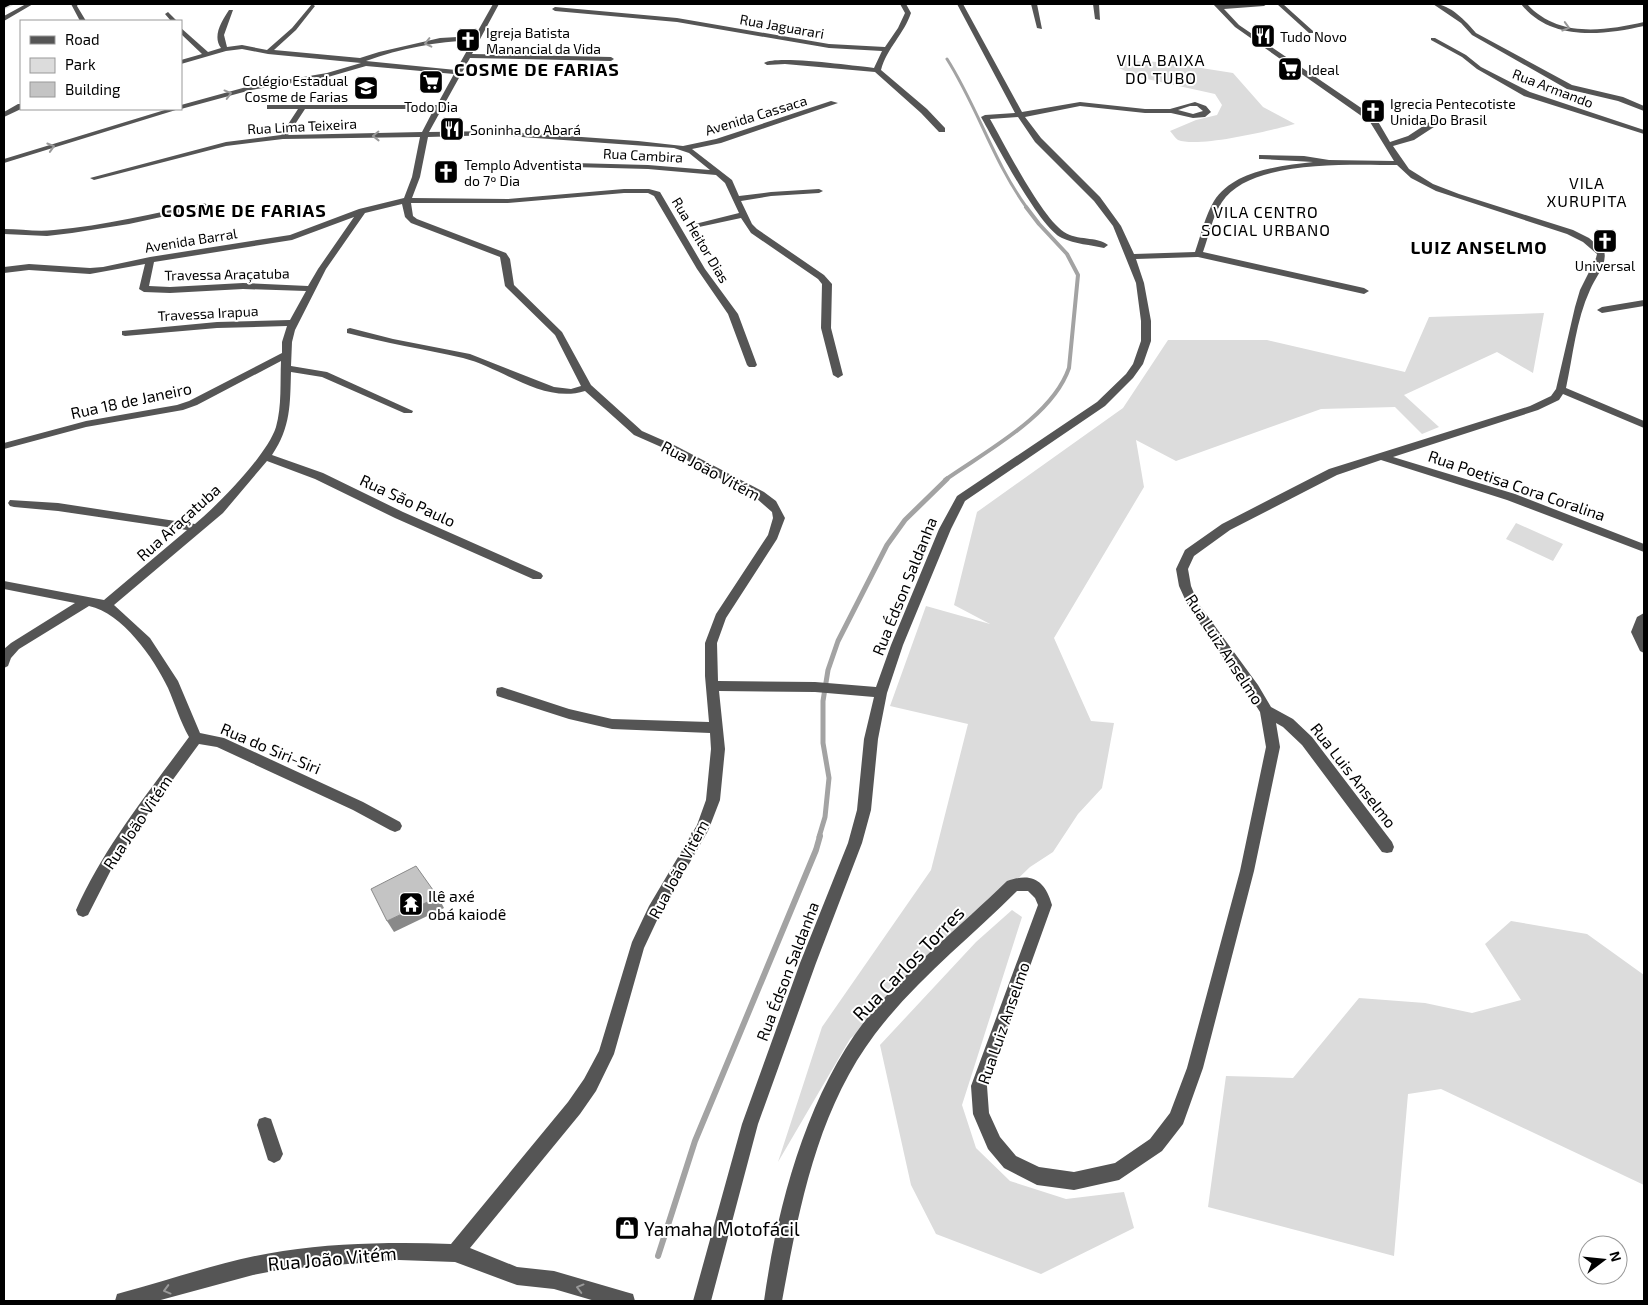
<svg xmlns="http://www.w3.org/2000/svg" width="1648" height="1305" viewBox="0 0 1648 1305" font-family="'Exo 2',sans-serif">
  <rect width="100%" height="100%" fill="#fff"/>
  <!-- green -->
  <path fill="#dcdcdc" d="M 1123,61 L 1163,62 L 1233,73 L 1263,107 L 1295,124 C 1272,130 1199,148 1178,140 C 1175,138 1173,134 1170,131 L 1196,120 L 1217,115 L 1222,105 L 1215,94 L 1138,77 L 1119,68 Z
    M 1544,313 L 1533,373 L 1497,352 L 1404,395 L 1439,427 L 1422,434 L 1395,407 L 1321,409 L 1176,461 L 1136,440 L 1144,487 L 1054,638 L 1091,721 L 1114,723 L 1102,788 L 1078,814 L 1053,852 L 1030,867 L 850,1039 L 778,1162 L 822,1027 L 931,870 L 968,724 L 890,706 L 926,606 L 990,624 L 954,605 L 977,512 L 1123,408 L 1168,340 L 1267,340 L 1405,372 L 1429,317 Z
    M 1516,523 L 1563,544 L 1553,561 L 1506,539 Z
    M 1012,910 L 1022,917 L 962,1105 L 976,1148 L 1010,1181 L 1066,1199 L 1124,1192 L 1134,1228 L 1041,1274 L 936,1234 L 911,1185 L 880,1045 L 976,942 Z
    M 1511,921 L 1587,934 L 1644,975 L 1644,1185 L 1441,1089 L 1408,1094 L 1394,1256 L 1208,1207 L 1226,1076 L 1293,1078 L 1359,998 L 1425,1003 L 1472,1013 L 1521,1000 L 1485,944 Z"/>
  <g fill="none" stroke-linecap="round" stroke-linejoin="round">
    <!-- stream-far3 -->
    <path stroke="#a3a3a3" stroke-width="3" d="M 947,59 C 977,106 994,163 1027,208"/>
    <!-- stream-far2 -->
    <path stroke="#a3a3a3" stroke-width="4" d="M 945,480 C 986,451 1052,417 1069,368 L 1078,275 L 1067,254 L 1039,224 L 1026,207"/>
    <!-- stream-far1 -->
    <path stroke="#a3a3a3" stroke-width="5" d="M 819,837 L 825,817 L 829,778 L 823,743 L 823,701 L 828,670 L 838,641 L 887,545 L 905,520 L 947,479"/>
    <!-- stream -->
    <path stroke="#a3a3a3" stroke-width="6" d="M 658,1256 L 695,1141 L 816,850 L 820,836"/>
    <defs>
      <path id="highway" d="M 4,4 L 12,4 L 4,8 Z"/>
    </defs>
    <!-- highway casing -->
    <use href="#highway" stroke="#dbdbdb" stroke-width="3"/>
    <!-- minor -->
    <path fill="#555" fill-rule="evenodd" d="M 26,4 L 33,4 L 4,21 L 4,16 Z
      M 71,4 L 78,4 L 77,6 L 86,21 L 80,21 Z
      M 493,4 L 499,4 L 472,54 L 611,57 L 614,59 L 611,61 L 470,58 L 429,132 L 496,131 L 638,141 L 683,146 L 716,139 L 831,101 L 838,103 L 721,143 L 692,149 L 732,180 L 739,196 L 771,192 L 819,189 L 823,191 L 819,193 L 771,196 L 741,201 L 752,224 L 757,229 L 824,275 L 832,284 L 831,328 L 843,375 L 838,378 L 833,375 L 821,328 L 822,284 L 818,279 L 751,233 L 741,218 L 699,227 L 695,224 L 739,213 L 725,183 L 716,175 L 648,169 L 536,166 L 532,164 L 536,162 L 648,165 L 710,170 L 689,153 L 674,148 L 496,135 L 428,137 L 420,177 L 412,198 L 508,199 L 624,189 L 649,189 L 660,192 L 705,269 L 738,314 L 757,365 L 755,367 L 749,367 L 747,365 L 728,314 L 697,269 L 654,196 L 648,193 L 624,193 L 508,203 L 411,203 L 413,216 L 417,219 L 506,253 L 510,259 L 514,285 L 562,332 L 591,385 L 642,431 L 676,446 L 764,492 L 776,501 L 785,518 L 777,539 L 726,618 L 717,643 L 718,681 L 815,682 L 876,687 L 891,645 L 939,529 L 957,496 L 1097,402 L 1126,374 L 1133,364 L 1141,341 L 1141,321 L 1136,283 L 1113,226 L 1094,201 L 1035,142 L 1018,117 L 990,119 C 1005,145 1041,217 1064,232 C 1077,241 1097,236 1108,245 L 1104,248 C 1091,245 1075,244 1062,238 C 1040,229 995,142 981,117 L 985,115 L 1015,113 L 957,4 L 963,4 L 1022,112 L 1080,102 L 1145,109 L 1170,109 L 1195,102 L 1206,106 L 1211,112 L 1205,117 L 1193,118 L 1171,113 L 1145,113 L 1080,106 L 1025,117 L 1041,138 L 1100,197 L 1121,226 L 1134,254 L 1195,252 C 1201,235 1205,216 1214,201 C 1234,170 1280,166 1313,162 L 1262,159 L 1259,159 L 1259,155 L 1304,156 L 1329,160 L 1394,161 L 1370,122 L 1235,27 L 1213,4 L 1267,4 L 1264,6 L 1224,9 L 1239,25 L 1376,118 L 1390,142 L 1408,136 L 1434,119 L 1440,119 L 1440,123 L 1414,140 L 1393,146 L 1409,169 L 1433,184 L 1459,194 L 1573,230 L 1589,238 L 1604,251 C 1608,264 1595,278 1590,290 C 1576,320 1573,356 1566,388 L 1644,421 L 1644,428 L 1563,394 L 1559,400 L 1538,410 L 1393,457 L 1515,494 L 1644,544 L 1644,552 L 1507,500 L 1381,460 L 1337,475 L 1230,530 L 1194,556 L 1188,569 L 1191,586 L 1198,603 L 1258,685 L 1271,707 L 1293,719 L 1312,737 L 1392,842 L 1394,847 L 1392,852 L 1387,853 L 1382,852 L 1302,745 L 1283,727 L 1276,723 L 1280,747 L 1254,871 L 1203,1068 L 1183,1124 L 1162,1151 L 1119,1180 L 1074,1190 L 1037,1185 L 1004,1168 L 988,1149 L 973,1114 L 971,1086 L 1038,905 L 1035,898 L 1028,891 L 1017,891 C 970,938 915,981 875,1034 C 817,1111 799,1208 782,1301 L 764,1301 C 777,1208 806,1098 864,1022 C 905,970 959,928 1007,881 C 1032,872 1045,880 1052,905 L 987,1086 L 989,1113 L 1000,1137 L 1016,1156 L 1039,1167 L 1074,1172 L 1115,1163 L 1150,1139 L 1170,1113 L 1187,1068 L 1240,871 L 1266,747 L 1260,712 L 1248,693 L 1189,608 L 1179,586 L 1176,569 L 1185,550 L 1222,524 L 1329,469 L 1530,406 L 1551,396 L 1556,389 L 1575,307 L 1580,290 L 1596,258 L 1597,254 L 1583,242 L 1567,234 L 1436,191 L 1411,178 L 1397,165 C 1352,165 1250,159 1222,202 C 1212,217 1209,236 1203,252 L 1364,288 L 1369,291 L 1364,294 L 1198,257 L 1136,259 L 1144,283 L 1151,321 L 1151,341 L 1143,364 L 1133,378 L 1105,406 L 965,501 L 951,529 L 903,645 L 887,693 L 878,739 L 871,810 L 862,843 L 816,963 L 758,1124 L 711,1301 L 693,1301 L 742,1124 L 800,963 L 848,843 L 857,810 L 864,739 L 874,697 L 815,692 L 719,691 L 725,749 L 720,800 L 708,831 L 659,916 L 644,948 L 614,1054 L 596,1091 L 580,1114 L 470,1248 L 517,1267 L 554,1271 L 626,1292 L 633,1294 L 635,1301 L 595,1301 L 554,1289 L 517,1285 L 455,1262 L 399,1260 L 284,1269 L 253,1275 L 157,1301 L 115,1301 L 117,1294 L 124,1292 C 176,1278 229,1259 283,1251 C 337,1243 396,1242 451,1244 L 568,1102 L 584,1079 L 599,1051 L 632,942 L 649,906 L 697,825 L 706,800 L 711,749 L 710,733 L 612,729 L 569,719 L 497,696 L 496,692 L 497,688 L 502,687 L 569,709 L 612,719 L 709,722 L 705,676 L 705,643 L 716,614 L 768,535 L 773,518 L 772,512 L 756,498 L 668,450 L 634,435 L 585,391 C 543,404 503,368 463,358 C 424,349 385,343 347,333 L 347,329 L 350,328 L 393,339 L 470,354 L 554,387 L 571,389 L 581,386 L 555,335 L 505,286 L 500,257 L 411,223 L 405,217 L 402,204 L 365,213 L 326,269 L 295,330 L 292,342 L 291,366 L 327,372 L 413,411 L 412,413 L 404,413 L 322,377 L 291,372 C 290,404 291,427 272,455 L 323,473 L 403,512 L 541,573 L 543,576 L 541,579 L 533,579 L 395,518 L 315,479 L 267,461 L 223,513 L 114,605 L 150,638 L 178,681 L 200,733 L 224,738 L 363,802 L 400,822 L 402,826 L 400,830 L 395,832 L 390,830 L 353,810 L 217,747 L 199,744 L 139,826 L 112,868 L 88,915 L 83,917 L 78,915 L 76,910 C 104,847 148,793 189,737 C 180,721 175,704 168,688 C 154,658 122,613 89,606 L 19,649 L 11,658 L 8,666 L 4,668 L 4,649 L 11,643 L 75,603 L 4,589 L 4,581 L 104,600 L 187,530 L 58,511 L 14,507 L 10,506 L 8,503 L 10,500 L 58,503 L 195,524 C 219,504 267,455 276,427 C 282,406 280,382 281,361 L 197,405 L 183,410 L 86,427 L 4,449 L 4,443 L 86,421 L 177,405 L 189,401 L 282,353 L 282,342 L 287,326 L 217,328 L 125,336 L 122,335 L 122,331 L 217,322 L 290,320 L 306,291 L 243,289 L 170,293 L 144,292 L 139,289 L 145,264 L 90,274 L 29,270 L 4,273 L 4,267 L 29,264 L 90,268 L 103,267 L 150,257 L 277,237 L 290,235 L 359,209 L 404,198 L 412,177 L 420,137 L 283,139 L 226,146 L 94,180 L 90,178 L 226,142 L 281,135 L 298,109 L 267,109 L 267,105 L 437,105 L 454,74 L 366,66 L 328,77 L 251,90 L 181,109 L 179,109 L 181,109 L 181,105 L 250,86 L 327,73 L 361,63 L 268,54 L 242,49 L 226,51 L 181,64 L 181,60 L 202,54 L 181,34 L 181,28 L 208,52 L 221,48 C 212,36 222,21 229,10 L 233,10 L 224,35 L 227,47 L 242,45 L 267,50 L 292,28 L 312,4 L 315,6 L 296,30 L 274,50 L 360,58 L 379,52 L 440,38 L 475,36 ZM 473,40 L 456,70 L 366,61 C 401,48 436,42 473,40 ZM 1190,106 L 1197,106 L 1203,111 L 1193,114 L 1178,110 ZM 305,109 L 434,109 L 422,132 L 288,135 ZM 354,217 L 318,269 L 308,286 L 243,283 L 170,287 L 149,286 L 154,262 L 292,240 Z
      M 900,4 L 906,4 L 911,13 C 904,34 887,48 881,70 L 927,109 L 945,128 L 945,132 L 939,132 L 921,113 L 875,72 L 785,64 L 767,65 L 764,63 C 777,55 854,66 874,68 L 882,51 L 829,48 L 677,22 L 555,11 L 552,9 L 555,7 L 677,18 L 829,44 L 885,47 L 898,28 L 905,13 Z
      M 1031,4 L 1037,4 L 1042,29 L 1037,28 Z
      M 1093,4 L 1099,4 L 1100,20 L 1095,19 Z
      M 1277,4 L 1283,4 L 1313,31 L 1313,33 L 1309,33 Z
      M 1433,4 C 1449,3 1466,21 1476,33 L 1572,85 L 1623,97 L 1644,106 L 1644,111 L 1618,101 L 1567,89 L 1472,35 L 1461,23 Z
      M 1521,4 L 1527,4 C 1558,38 1604,31 1644,22 L 1644,26 C 1603,35 1551,42 1521,4 Z
      M 168,12 L 177,21 L 171,21 L 165,14 Z
      M 1431,38 L 1435,38 L 1466,55 L 1481,67 L 1530,92 L 1644,130 L 1644,134 L 1524,96 L 1477,69 L 1462,57 L 1431,40 Z
      M 18,104 L 21,104 L 21,109 L 4,117 L 4,112 Z
      M 168,109 L 179,109 L 4,163 L 4,159 Z
      M 204,203 L 208,205 L 207,207 L 129,224 L 72,233 L 47,236 L 4,234 L 4,229 C 21,229 37,232 54,230 C 104,226 154,213 204,203 Z
      M 1644,300 L 1644,306 L 1602,313 L 1597,310 L 1602,307 Z
      M 1644,613 L 1644,653 L 1640,651 L 1631,632 L 1637,617 Z
      M 265,1117 L 271,1119 L 283,1154 L 280,1160 L 274,1163 L 268,1160 L 257,1125 L 259,1119 Z"/>
    <!-- highway -->
    <use href="#highway" fill="#000" fill-rule="evenodd"/>
  </g>
  <!-- shaded-wall -->
  <path fill="#898989" d="M 438,897 L 444,908 L 394,932 L 387,921 Z"/>
  <!-- building -->
  <path fill="#c4c4c4" stroke="#898989" d="M 416,866 L 438,897 L 387,921 L 371,889 Z"/>
  <!-- one-way arrows -->
  <defs><path id="oneway-chevron" d="M-2-3.5L2.5 0L-2 3.5" fill="none" stroke-width="1.6" stroke-linecap="round" stroke-linejoin="round" transform="scale(1.25)"/></defs>
  <g stroke="#999">
    <use href="#oneway-chevron" transform="translate(1566 27) rotate(16)"/>
    <use href="#oneway-chevron" transform="translate(428 43) rotate(167)"/>
    <use href="#oneway-chevron" transform="translate(228 94) rotate(-15)"/>
    <use href="#oneway-chevron" transform="translate(376 136) rotate(179)"/>
    <use href="#oneway-chevron" transform="translate(51 147) rotate(-17)"/>
    <use href="#oneway-chevron" transform="translate(580 1288) rotate(-165)"/>
    <use href="#oneway-chevron" transform="translate(167 1290) rotate(165)"/>
  </g>
  <!-- icons -->
  <defs>
    <symbol id="restaurant-square" viewBox="-11 -11 22 22"><rect x="-9" y="-9" width="18" height="18" rx="4" fill="#000" stroke="#fff"/><path d="M-5-6h1v4h1v-4h1v4h1v-4h1v5L-1.5 .5V6h-2V.5L-5-1ZM5-6V6H3V1.5H1.5Q1.5-4 5-6Z" fill="#fff"/></symbol>
    <symbol id="church-square" viewBox="-11 -11 22 22"><rect x="-9" y="-9" width="18" height="18" rx="4" fill="#000" stroke="#fff"/><path d="M-1.2-6h2.4v3.5h3.3v2.4h-3.3V6h-2.4V-.1h-3.3v-2.4h3.3Z" fill="#fff"/></symbol>
    <symbol id="supermarket-square" viewBox="-11 -11 22 22"><rect x="-9" y="-9" width="18" height="18" rx="4" fill="#000" stroke="#fff"/><path d="M-6-5.5h2.5l.6 2H6L4.5 2H-2.5L-4.4-4H-6ZM-1.5 3.2a1.3 1.3 0 1 0 .1 0ZM3 3.2a1.3 1.3 0 1 0 .1 0Z" fill="#fff"/></symbol>
    <symbol id="school-square" viewBox="-11 -11 22 22"><rect x="-9" y="-9" width="18" height="18" rx="4" fill="#000" stroke="#fff"/><path d="M0-5L7-2L0 1L-7-2ZM-4 1L0 2.5L4 1V4Q0 6-4 4Z" fill="#fff"/></symbol>
    <symbol id="temple-square" viewBox="-11 -11 22 22"><rect x="-9" y="-9" width="18" height="18" rx="4" fill="#000" stroke="#fff"/><path d="M0-6L5-2H3V0L6.5 2.5H4V6H1.5V3h-3V6H-4V2.5H-6.5L-3 0V-2H-5Z" fill="#fff"/></symbol>
    <symbol id="shop-square" viewBox="-11 -11 22 22"><rect x="-9" y="-9" width="18" height="18" rx="4" fill="#000" stroke="#fff"/><path d="M-5-2.5h2.3a2.7 3.5 0 0 1 5.4 0H5L5.5 6h-11ZM-1.5-2.5h3a1.5 2.3 0 0 0-3 0Z" fill="#fff"/></symbol>
  </defs>
  <g fill-rule="evenodd">
    <use href="#restaurant-square" x="1249" y="22" width="28" height="28"/>
    <use href="#church-square" x="454" y="26" width="28" height="28"/>
    <use href="#supermarket-square" x="1276" y="55" width="28" height="28"/>
    <use href="#supermarket-square" x="417" y="68" width="28" height="28"/>
    <use href="#school-square" x="352" y="74" width="28" height="28"/>
    <use href="#church-square" x="1359" y="97" width="28" height="28"/>
    <use href="#restaurant-square" x="438" y="115" width="28" height="28"/>
    <use href="#church-square" x="432" y="158" width="28" height="28"/>
    <use href="#church-square" x="1591" y="227" width="28" height="28"/>
    <use href="#temple-square" x="397" y="890" width="28" height="28"/>
    <use href="#shop-square" x="613" y="1214" width="28" height="28"/>
  </g>
  <g text-anchor="middle" dominant-baseline="central" stroke-width="4" stroke-linejoin="round" paint-order="stroke">
    <!-- far-street labels -->
    <g font-size="14" fill="#000" stroke="#fff">
      <text transform="translate(782 26) rotate(10)">Rua Jaguarari</text>
      <text transform="translate(1553 88) rotate(21)">Rua Armando</text>
      <text transform="translate(756 115) rotate(-17)">Avenida Cassaca</text>
      <text transform="translate(302 126) rotate(-3)">Rua Lima Teixeira</text>
      <text transform="translate(643 155) rotate(3)">Rua Cambira</text>
      <text transform="translate(191 240) rotate(-9)">Avenida Barral</text>
      <text transform="translate(701 240) rotate(59)">Rua Heitor Dias</text>
      <text transform="translate(227 274) rotate(-1)">Travessa Araçatuba</text>
      <text transform="translate(208 313) rotate(-3)">Travessa Irapua</text>
    </g>
    <!-- far-poi labels -->
    <g font-size="14" fill="#000" stroke="#fff" text-anchor="start">
      <text x="486" y="32">Igreja Batista<tspan x="486" dy="16">Manancial da Vida</tspan></text>
      <text x="1280" y="36">Tudo Novo</text>
      <text x="1308" y="69">Ideal</text>
      <text x="348" y="80" text-anchor="end">Colégio Estadual<tspan x="348" dy="16">Cosme de Farias</tspan></text>
      <text x="1390" y="103">Igrecia Pentecotiste<tspan x="1390" dy="16">Unida Do Brasil</tspan></text>
      <text x="431" y="106" text-anchor="middle">Todo Dia</text>
      <text x="470" y="129">Soninha do Abará</text>
      <text x="464" y="164">Templo Adventista<tspan x="464" dy="16">do 7º Dia</tspan></text>
      <text x="1605" y="265" text-anchor="middle">Universal</text>
    </g>
    <!-- far-quarter labels -->
    <g font-size="16" letter-spacing="1" fill="#000" stroke="#fff">
      <text x="1161" y="59">VILA BAIXA<tspan x="1161" dy="18">DO TUBO</tspan></text>
      <text x="1587" y="182">VILA<tspan x="1587" dy="18">XURUPITA</tspan></text>
      <text x="1266" y="211">VILA CENTRO<tspan x="1266" dy="18">SOCIAL URBANO</tspan></text>
    </g>
    <!-- street labels -->
    <g font-size="16" fill="#000" stroke="#fff">
      <text transform="translate(131 400) rotate(-12)">Rua 18 de Janeiro</text>
      <text transform="translate(711 470) rotate(28)">Rua João Vitém</text>
      <text transform="translate(1517 485) rotate(19)">Rua Poetisa Cora Coralina</text>
      <text transform="translate(408 500) rotate(25)">Rua São Paulo</text>
      <text transform="translate(178 522) rotate(-42)">Rua Araçatuba</text>
      <text transform="translate(904 586) rotate(-68)">Rua Édson Saldanha</text>
      <text transform="translate(1225 649) rotate(57)">Rua Luiz Anselmo</text>
      <text transform="translate(271 748) rotate(23)">Rua do Siri-Siri</text>
      <text transform="translate(1354 775) rotate(52)">Rua Luis Anselmo</text>
      <text transform="translate(137 822) rotate(-56)">Rua João Vitém</text>
      <text transform="translate(678 869) rotate(-62)">Rua João Vitém</text>
      <text transform="translate(787 971) rotate(-69)">Rua Édson Saldanha</text>
      <text transform="translate(1003 1023) rotate(-71)">Rua Luiz Anselmo</text>
    </g>
    <!-- poi labels -->
    <g font-size="16" fill="#000" stroke="#fff" text-anchor="start">
      <text x="428" y="895">Ilê axé<tspan x="428" dy="18">obá kaiodê</tspan></text>
    </g>
    <!-- far-district labels -->
    <g font-size="18" font-weight="bold" letter-spacing="1" fill="#000" stroke="#fff">
      <text x="537" y="69">COSME DE FARIAS</text>
      <text x="244" y="210">COSME DE FARIAS</text>
      <text x="1479" y="247">LUIZ ANSELMO</text>
    </g>
    <!-- near-street labels -->
    <g font-size="19" fill="#000" stroke="#fff">
      <text transform="translate(908 963) rotate(-46)">Rua Carlos Torres</text>
      <text transform="translate(332 1258) rotate(-5)">Rua João Vitém</text>
    </g>
    <!-- near-poi labels -->
    <g font-size="19" fill="#000" stroke="#fff" text-anchor="start">
      <text x="644" y="1228">Yamaha Motofácil</text>
    </g>
  </g>
  <!-- border -->
  <rect width="1648" height="1305" fill="none" stroke="#000000" stroke-width="10"/>
  <!-- legend -->
  <rect x="20" y="20" width="162" height="90" fill="#ffffff" stroke="#999999"/>
  <rect x="30" y="36" width="25" height="8" fill="#555555" stroke="#999999"/>
  <text x="65" y="45" font-size="15" fill="#000000">Road</text>
  <rect x="30" y="58" width="25" height="15" fill="#dcdcdc" stroke="#999999"/>
  <text x="65" y="70" font-size="15" fill="#000000">Park</text>
  <rect x="30" y="82" width="25" height="15" fill="#c4c4c4" stroke="#999999"/>
  <text x="65" y="95" font-size="15" fill="#000000">Building</text>
  <!-- north arrow -->
  <g transform="translate(1603 1260) rotate(74)"><circle r="24" fill="#ffffff" stroke="#999999"/>
  <path d="M0-4L9 19L0 12L-9 19Z" fill="#000000"/>
  <text y="-8" font-size="14" font-weight="bold" text-anchor="middle" fill="#000000">N</text>
  </g>
</svg>
